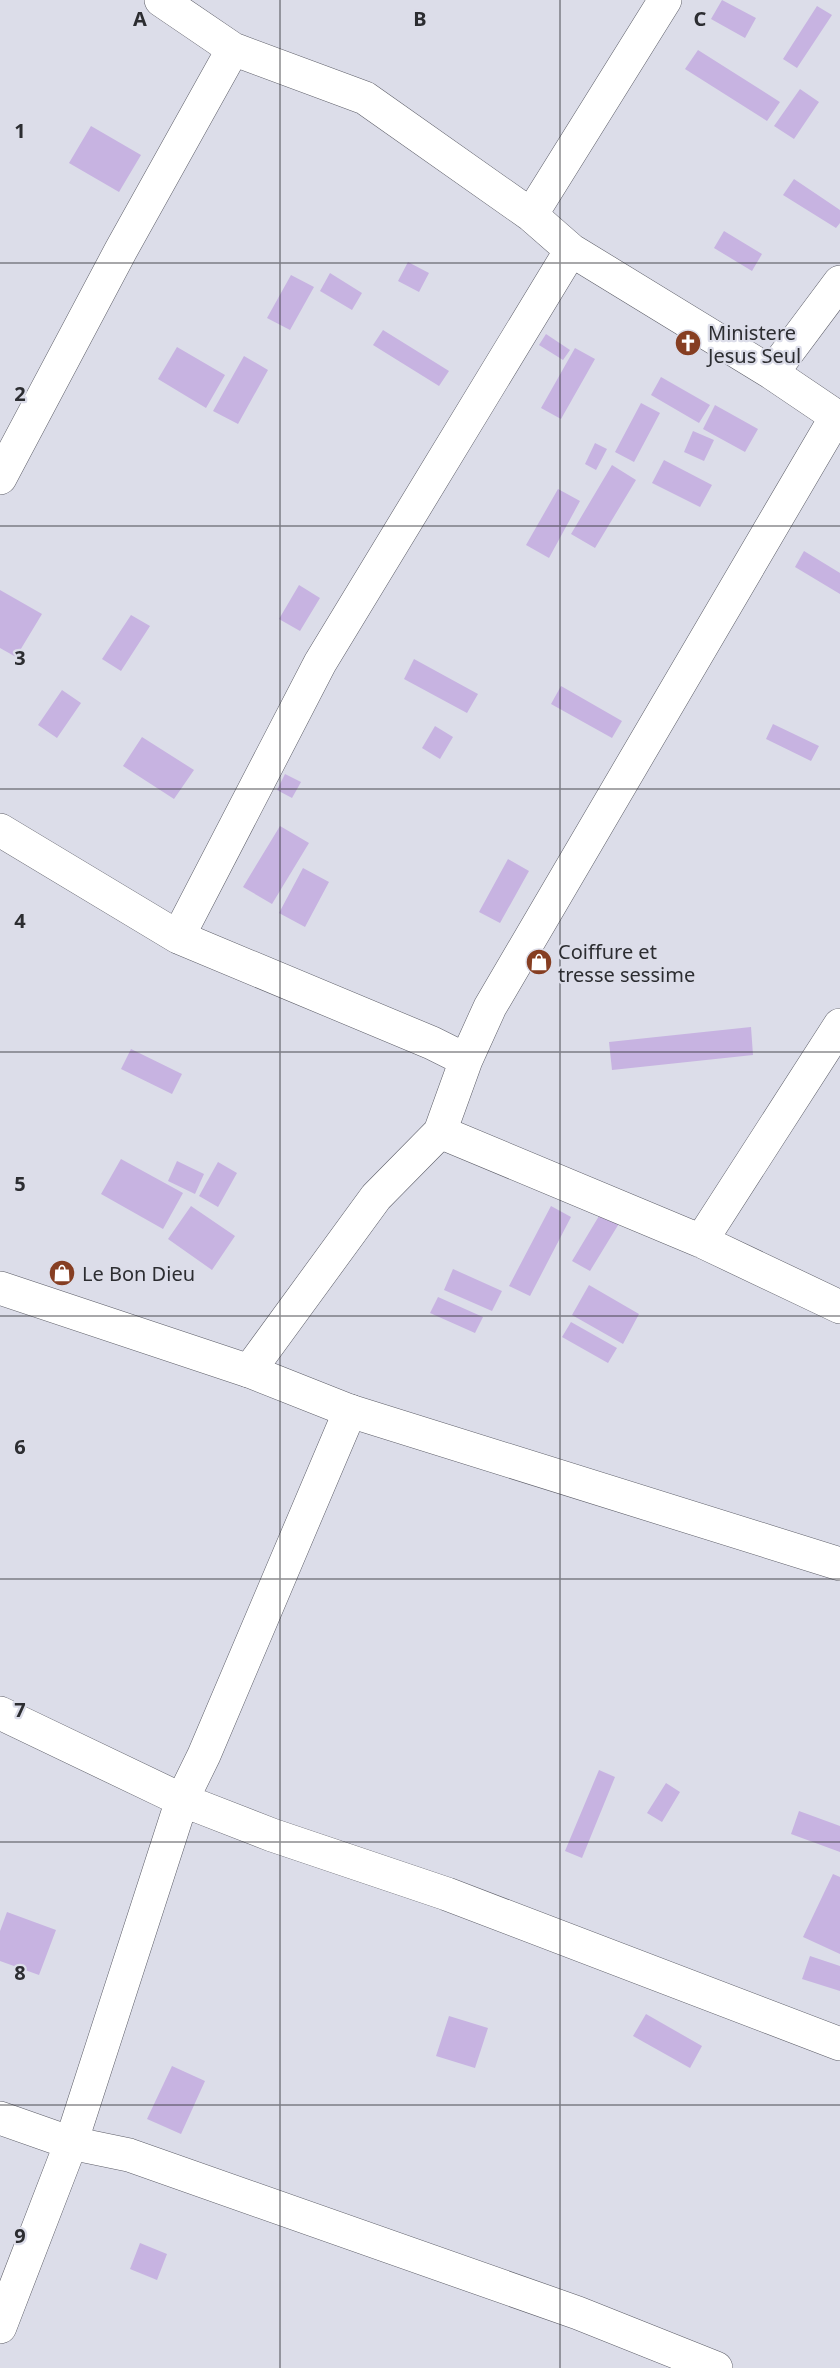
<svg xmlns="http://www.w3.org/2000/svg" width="840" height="2368" viewBox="0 0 840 2368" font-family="'Noto Sans',sans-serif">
  <rect width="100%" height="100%" fill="#dcdde9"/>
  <!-- building -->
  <path fill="#c7b3e1" d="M 722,0 L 756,18 L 745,38 L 711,19 Z
    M 817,6 L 832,15 L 797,68 L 783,59 Z
    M 698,50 L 780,102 L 767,121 L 685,69 Z
    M 800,89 L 819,102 L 794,139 L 774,126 Z
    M 91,126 L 141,155 L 119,192 L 69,163 Z
    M 794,179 L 840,210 L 840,223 L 836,228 L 783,195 Z
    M 724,231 L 762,254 L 752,271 L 714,248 Z
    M 408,262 L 429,273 L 419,292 L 398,281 Z
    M 330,273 L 362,293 L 352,310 L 320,291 Z
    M 291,275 L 314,287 L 290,330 L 267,318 Z
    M 383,330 L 449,371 L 439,386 L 373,345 Z
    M 546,334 L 570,350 L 563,360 L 539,345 Z
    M 177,347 L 225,375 L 206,408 L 158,379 Z
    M 575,348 L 595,359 L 561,419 L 541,408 Z
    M 244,356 L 268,370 L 238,424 L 213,411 Z
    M 661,377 L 710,405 L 699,423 L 651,395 Z
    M 641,403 L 660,413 L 634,462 L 615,452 Z
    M 715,405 L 758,429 L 745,452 L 703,429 Z
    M 693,431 L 714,440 L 704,461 L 684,452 Z
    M 595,443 L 607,449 L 596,470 L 585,464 Z
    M 664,460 L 712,485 L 700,507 L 652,483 Z
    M 612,465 L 636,480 L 595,548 L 571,534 Z
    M 558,489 L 580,501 L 549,558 L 526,545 Z
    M 804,551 L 840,573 L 840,594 L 795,567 Z
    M 299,585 L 320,598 L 300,631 L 279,619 Z
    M 0,590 L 42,614 L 16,657 L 0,648 Z
    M 131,615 L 150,626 L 121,671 L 102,659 Z
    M 414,659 L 478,694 L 467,713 L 404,679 Z
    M 561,686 L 622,721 L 612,738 L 551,704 Z
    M 62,690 L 81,703 L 57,738 L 38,725 Z
    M 773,724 L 819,746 L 811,761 L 766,739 Z
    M 435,726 L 453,737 L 440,759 L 422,748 Z
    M 142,737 L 194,770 L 174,799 L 123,766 Z
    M 285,774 L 301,782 L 292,798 L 277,790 Z
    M 280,826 L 309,843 L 272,904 L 243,887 Z
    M 508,859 L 529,871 L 500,923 L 479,912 Z
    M 303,868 L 329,882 L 305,927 L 279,913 Z
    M 751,1027 L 753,1055 L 612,1070 L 609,1042 Z
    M 131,1049 L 182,1074 L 172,1094 L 121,1069 Z
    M 121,1159 L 183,1193 L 163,1229 L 101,1194 Z
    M 177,1161 L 204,1174 L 195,1194 L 168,1181 Z
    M 218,1162 L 237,1173 L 218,1207 L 199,1196 Z
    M 191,1206 L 235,1236 L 212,1270 L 168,1239 Z
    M 551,1206 L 571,1217 L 530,1296 L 509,1286 Z
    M 605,1206 L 623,1217 L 590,1271 L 572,1261 Z
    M 453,1269 L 502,1291 L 492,1311 L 444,1290 Z
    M 589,1285 L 639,1314 L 623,1344 L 572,1315 Z
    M 438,1297 L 483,1317 L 475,1333 L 430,1313 Z
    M 571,1322 L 617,1348 L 608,1363 L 562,1337 Z
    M 599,1770 L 615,1777 L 582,1858 L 565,1851 Z
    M 666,1783 L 680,1792 L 662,1822 L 647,1813 Z
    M 799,1811 L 840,1826 L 840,1852 L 791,1834 Z
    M 833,1874 L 840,1877 L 840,1954 L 803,1937 Z
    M 7,1912 L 56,1930 L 39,1975 L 0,1961 L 0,1931 Z
    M 810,1956 L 840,1966 L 840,1991 L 802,1979 Z
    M 646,2014 L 702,2046 L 690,2068 L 633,2036 Z
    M 449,2016 L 488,2028 L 475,2068 L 436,2056 Z
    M 172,2066 L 205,2081 L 181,2134 L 147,2119 Z
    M 140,2243 L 167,2254 L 157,2280 L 130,2269 Z"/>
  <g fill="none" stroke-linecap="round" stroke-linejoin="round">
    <defs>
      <path id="street" d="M 161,0 L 233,49 L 365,98 L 531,215 L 571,250 L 772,373 L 840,419
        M 531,215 L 665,0
        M 772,373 L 840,282
        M 0,478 L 121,250 L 233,49
        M 0,830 L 178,937 L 432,1043 L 466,1060
        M 178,937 L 320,663 L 571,250
        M 440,1132 L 701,1241 L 840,1307
        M 701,1241 L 840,1025
        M 249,1371 L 376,1197 L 440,1132 L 466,1060 L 490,1007 L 836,417
        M 0,1713 L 182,1800 L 272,1835 L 447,1894 L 840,2044
        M 0,2118 L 71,2143 L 129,2155 L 578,2313 L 716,2368
        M 0,2327 L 71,2143 L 182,1800 L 204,1755 L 350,1411"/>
      <path id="secondary" d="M 0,1288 L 249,1371 L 350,1411 L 840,1564"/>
    </defs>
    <!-- street casing -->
    <use href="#street" stroke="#5c5d67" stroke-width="34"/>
    <!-- secondary casing -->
    <use href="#secondary" stroke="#5c5d67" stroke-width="34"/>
    <!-- street -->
    <use href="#street" stroke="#fff" stroke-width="33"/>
    <!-- secondary -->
    <use href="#secondary" stroke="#fff" stroke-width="33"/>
  </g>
  <!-- grid -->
  <path fill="none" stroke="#2c2d31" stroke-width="1.5" stroke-opacity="0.55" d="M 280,0 L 280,2368M 560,0 L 560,2368M 0,263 L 840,263M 0,526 L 840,526M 0,789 L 840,789M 0,1052 L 840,1052M 0,1316 L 840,1316M 0,1579 L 840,1579M 0,1842 L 840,1842M 0,2105 L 840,2105"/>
  <!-- icons -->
  <defs>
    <symbol id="church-disc" viewBox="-11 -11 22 22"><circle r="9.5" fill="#863e22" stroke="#dcdde9"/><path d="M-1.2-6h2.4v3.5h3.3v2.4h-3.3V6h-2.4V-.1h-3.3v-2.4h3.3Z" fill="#fff"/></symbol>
    <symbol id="shop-disc" viewBox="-11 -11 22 22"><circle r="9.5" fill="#863e22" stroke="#dcdde9"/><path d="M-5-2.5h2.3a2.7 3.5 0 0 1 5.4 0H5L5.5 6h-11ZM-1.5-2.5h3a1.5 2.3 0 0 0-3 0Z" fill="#fff"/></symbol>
  </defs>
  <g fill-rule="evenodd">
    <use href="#church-disc" x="673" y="328" width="30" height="30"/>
    <use href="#shop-disc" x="524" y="947" width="30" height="30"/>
    <use href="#shop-disc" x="47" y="1258" width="30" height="30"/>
  </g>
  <g text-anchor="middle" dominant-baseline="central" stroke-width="4.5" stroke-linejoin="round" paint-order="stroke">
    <!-- poi labels -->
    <g font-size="20" fill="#2c2d31" stroke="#dcdde9" text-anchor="start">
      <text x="708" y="332">Ministere<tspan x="708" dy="23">Jesus Seul</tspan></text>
      <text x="558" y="951">Coiffure et<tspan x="558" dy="23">tresse sessime</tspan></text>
      <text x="82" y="1273">Le Bon Dieu</text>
    </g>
  </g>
  <g font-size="20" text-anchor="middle" font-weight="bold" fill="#2c2d31" stroke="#dcdde9" stroke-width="4.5" stroke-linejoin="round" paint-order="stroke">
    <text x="140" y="26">A</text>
    <text x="420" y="26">B</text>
    <text x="700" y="26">C</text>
    <text x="20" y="138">1</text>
    <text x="20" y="401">2</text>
    <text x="20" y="665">3</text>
    <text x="20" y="928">4</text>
    <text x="20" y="1191">5</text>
    <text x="20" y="1454">6</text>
    <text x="20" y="1717">7</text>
    <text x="20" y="1980">8</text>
    <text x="20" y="2243">9</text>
  </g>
</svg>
